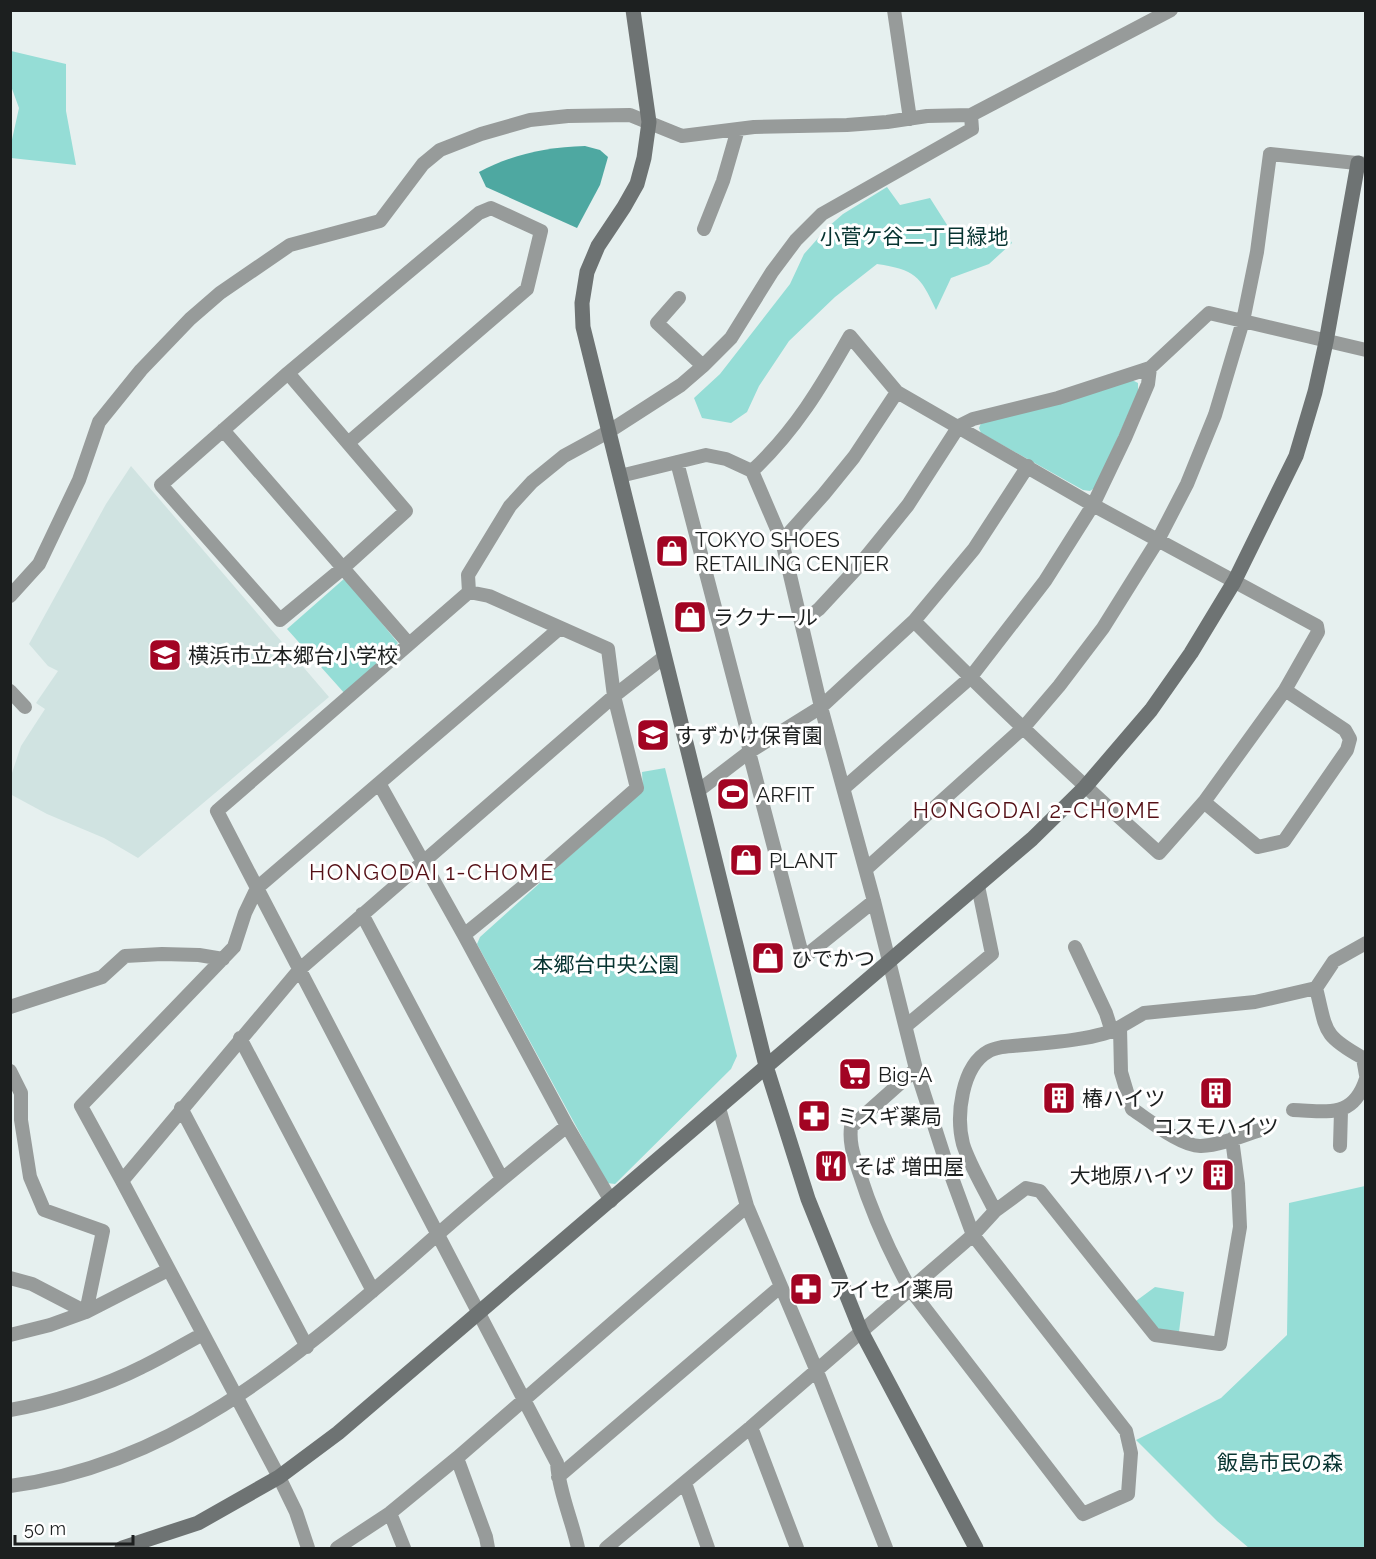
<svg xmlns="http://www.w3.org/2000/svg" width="1376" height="1559" viewBox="0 0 1376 1559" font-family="Raleway,'Noto Sans JP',sans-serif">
  <rect width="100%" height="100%" fill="#e6f0ef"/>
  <!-- built -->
  <path fill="#d0e3e1" d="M 131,466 L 329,697 L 138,858 L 104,838 L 47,814 L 10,794 L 11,776 L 21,746 L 45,709 L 36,703 L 58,671 L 48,666 L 29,644 L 106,504 Z"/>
  <!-- green -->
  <path fill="#95ddd6" d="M 11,51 L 66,64 L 66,111 L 76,165 L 11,158 L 11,144 L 19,108 L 11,86 Z
    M 887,187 L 900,205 L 930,198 L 949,228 L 955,244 L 1006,233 L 1012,243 L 989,264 L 951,278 L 936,310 C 920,275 915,270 877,264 L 835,297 L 789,341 L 759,386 L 747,412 L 731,423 L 702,418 L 694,398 L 720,374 L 790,284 L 804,254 L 828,227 L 843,214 Z
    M 1130,379 L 1138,383 L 1138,392 L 1096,487 L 1090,491 L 1083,490 L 981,433 L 979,428 L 982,421 Z
    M 345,578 L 398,643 L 346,695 L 287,629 Z
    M 665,768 L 737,1056 L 731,1069 L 615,1184 L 607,1183 L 477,944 L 480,937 L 643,790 L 642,772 Z
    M 1365,1186 L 1365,1548 L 1249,1548 L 1217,1521 L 1136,1440 L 1221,1398 L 1287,1335 L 1289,1203 Z
    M 1155,1287 L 1184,1292 L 1179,1332 L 1159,1330 L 1136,1301 Z"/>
  <!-- water -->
  <path fill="#4ea8a1" d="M 585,146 L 600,150 L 608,157 L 600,185 L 577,228 L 486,187 L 479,172 C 514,154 546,147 585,146 Z"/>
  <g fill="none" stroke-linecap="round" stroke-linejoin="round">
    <!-- street -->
    <path stroke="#979b9a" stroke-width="14" d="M 894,10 L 910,119
      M 704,229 L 723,181 L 738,129
      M 679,298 L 657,323 L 703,366
      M 288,373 L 406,511 L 343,568 L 280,620 L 161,485 L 288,373 L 479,213 L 491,208 L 541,231 L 527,289 L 348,443
      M 223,430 L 409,644
      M 677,462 L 748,734 L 749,752 L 803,958 L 874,901
      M 752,471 C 795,431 821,387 850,336 L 897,392 L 1093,505 L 1317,626 L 1318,632 L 1285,690 L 1345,730 L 1350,739 L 1347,750 L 1284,841 L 1258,847 L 1204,802
      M 620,476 L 706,455 L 726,459 L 752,471 L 782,541 L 821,707 L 874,901 L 916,1069 L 944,1156 L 973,1235 L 1126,1431 L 1131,1453 L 1128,1494 L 1083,1514 L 910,1289 C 889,1251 872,1213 859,1172 C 854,1156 849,1144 851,1127 L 916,1069
      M 782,541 L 824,494 L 854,457 L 897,392
      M 469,592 L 468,575 L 510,506 L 532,482 L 564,456 L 608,432 L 681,385 L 703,366 L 731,338 L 772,272 L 796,240 L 822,214 L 972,129 L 971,115
      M 10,596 L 39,564 L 79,480 L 99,422 L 141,370 L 190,319 L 220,293 L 290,245 L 380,221 L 423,164 L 440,150 L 481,134 L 530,120 L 568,116 L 630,115 L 682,136 L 754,127 L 847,125 L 887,122 L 927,116 L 971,115 L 1171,10
      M 914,621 C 993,701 1075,778 1159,853 L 1204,802 L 1285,690
      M 802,622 L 819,609 L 857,568 L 908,505 L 959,426 L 973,419 L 1058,398 L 1150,368 L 1209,313 L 1366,350
      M 560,628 L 257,888 L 557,1463 C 559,1492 572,1520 578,1548
      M 10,691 L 25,707
      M 380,785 L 464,935 L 567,1126 L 611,1201
      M 844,788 L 970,678 L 1045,581 L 1093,505 L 1125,438 L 1148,384 L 1150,368
      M 698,791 L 749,752 L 821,707 L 914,621 L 974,549 L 1028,466
      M 866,869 L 1024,727 L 1059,686 L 1103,628 L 1158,540 L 1187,484 L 1215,415 L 1243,321 L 1257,252 L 1270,154 L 1366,164
      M 362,914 L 502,1179
      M 1075,947 L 1106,1013 L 1112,1032
      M 1316,988 C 1327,1032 1322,1035 1363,1058 L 1366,1075
      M 10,1007 L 102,977 L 125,956 L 162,954 L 199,955 L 223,959
      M 906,1026 L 992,954 L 978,886
      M 1120,1027 L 1144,1013 L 1255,1002 L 1316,988 L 1334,961 L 1366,943
      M 240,1038 L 373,1291
      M 10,1071 L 21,1093 L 21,1120 L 30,1177 L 44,1210 L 103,1231 L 86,1312
      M 181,1108 L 307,1347
      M 719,1108 L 747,1206 L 816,1369 L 886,1548
      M 1293,1110 C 1328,1111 1353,1119 1366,1079
      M 1340,1146 L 1341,1111
      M 122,1181 L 81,1106 L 234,947 L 245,913 L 257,888 L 217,811 L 469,592 L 489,596 L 608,649 L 614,696 L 637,788 L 546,868 L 464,935
      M 995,1211 C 986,1192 969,1164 963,1144 C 956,1117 961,1066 989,1051 C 993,1049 998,1048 1002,1047 C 1030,1044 1098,1041 1120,1027 L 1121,1072 L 1132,1109 C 1149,1120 1182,1147 1201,1146 C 1221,1145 1242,1136 1260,1130
      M 10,1278 L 32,1284 L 86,1312
      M 10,1335 L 50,1325 L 86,1312 L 168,1270
      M 10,1410 C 51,1403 105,1386 142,1367 C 163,1357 182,1345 203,1334
      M 751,1427 L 797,1548
      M 457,1458 L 486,1537 L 488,1548
      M 558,1477 L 780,1287
      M 685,1483 L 708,1548
      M 10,1486 C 170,1465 287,1365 404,1264 C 457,1217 511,1171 567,1126
      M 390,1513 L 404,1548
      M 308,1548 L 296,1512 L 279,1477 L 122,1181 L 300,969 L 614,696 L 664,657
      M 337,1548 L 390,1513 L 457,1458 L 747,1206
      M 606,1548 L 751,1427 L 973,1235 L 995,1211 L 1026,1188 L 1040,1191 L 1155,1335 L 1220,1344 L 1240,1227 L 1238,1184 L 1232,1139"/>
    <!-- secondary -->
    <path stroke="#6e7373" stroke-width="15" d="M 633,10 L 649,122 L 644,158 L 637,184 L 624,207 L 598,246 L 587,272 L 582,303 L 583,327 L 766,1066 L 808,1199 L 861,1331 L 976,1548
      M 122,1548 L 198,1523 L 279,1477 L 338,1433 L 1032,839 L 1085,787 L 1151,710 L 1191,653 L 1234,582 L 1296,456 L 1315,392 L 1326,342 L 1358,163"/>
  </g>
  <!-- icons -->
  <defs>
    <symbol id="shop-square" viewBox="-11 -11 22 22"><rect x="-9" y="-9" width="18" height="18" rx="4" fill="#a20423" stroke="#fff"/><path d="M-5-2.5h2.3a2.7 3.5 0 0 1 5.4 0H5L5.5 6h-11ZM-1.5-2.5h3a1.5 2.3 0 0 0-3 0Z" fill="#fff"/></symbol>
    <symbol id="school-square" viewBox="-11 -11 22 22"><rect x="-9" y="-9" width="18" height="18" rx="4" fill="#a20423" stroke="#fff"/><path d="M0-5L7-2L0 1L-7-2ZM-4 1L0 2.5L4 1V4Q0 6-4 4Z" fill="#fff"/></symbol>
    <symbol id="stadium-square" viewBox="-11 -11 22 22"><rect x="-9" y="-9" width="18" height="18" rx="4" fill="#a20423" stroke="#fff"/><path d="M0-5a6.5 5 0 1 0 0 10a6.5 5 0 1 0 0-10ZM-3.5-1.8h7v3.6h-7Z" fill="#fff"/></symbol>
    <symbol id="supermarket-square" viewBox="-11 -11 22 22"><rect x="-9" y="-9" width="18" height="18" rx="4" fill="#a20423" stroke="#fff"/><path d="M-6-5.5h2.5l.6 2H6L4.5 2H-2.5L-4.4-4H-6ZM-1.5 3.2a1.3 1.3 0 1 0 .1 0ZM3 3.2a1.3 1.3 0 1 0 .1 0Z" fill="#fff"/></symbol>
    <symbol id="building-square" viewBox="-11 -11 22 22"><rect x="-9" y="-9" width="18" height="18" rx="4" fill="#a20423" stroke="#fff"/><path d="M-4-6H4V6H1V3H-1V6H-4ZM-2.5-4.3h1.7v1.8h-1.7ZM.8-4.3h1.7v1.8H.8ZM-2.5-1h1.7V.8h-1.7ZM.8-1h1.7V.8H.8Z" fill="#fff"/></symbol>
    <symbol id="pharmacy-square" viewBox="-11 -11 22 22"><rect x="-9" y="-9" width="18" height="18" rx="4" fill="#a20423" stroke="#fff"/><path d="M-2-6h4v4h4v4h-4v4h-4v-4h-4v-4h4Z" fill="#fff"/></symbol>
    <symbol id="restaurant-square" viewBox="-11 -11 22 22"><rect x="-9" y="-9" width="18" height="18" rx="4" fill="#a20423" stroke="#fff"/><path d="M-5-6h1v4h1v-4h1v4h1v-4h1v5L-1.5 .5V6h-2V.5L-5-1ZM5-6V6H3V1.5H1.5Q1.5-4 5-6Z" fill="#fff"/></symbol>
  </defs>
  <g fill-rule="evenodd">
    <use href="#shop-square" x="653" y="532" width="38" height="38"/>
    <use href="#shop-square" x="671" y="598" width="38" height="38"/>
    <use href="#school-square" x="146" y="636" width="38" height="38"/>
    <use href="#school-square" x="634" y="716" width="38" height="38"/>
    <use href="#stadium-square" x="714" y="775" width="38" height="38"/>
    <use href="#shop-square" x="727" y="841" width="38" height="38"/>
    <use href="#shop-square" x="749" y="939" width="38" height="38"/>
    <use href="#supermarket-square" x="836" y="1055" width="38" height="38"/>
    <use href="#building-square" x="1197" y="1074" width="38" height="38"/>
    <use href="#building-square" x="1040" y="1079" width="38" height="38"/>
    <use href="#pharmacy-square" x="795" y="1097" width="38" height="38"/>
    <use href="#restaurant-square" x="812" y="1147" width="38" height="38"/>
    <use href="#building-square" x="1199" y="1156" width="38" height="38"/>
    <use href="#pharmacy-square" x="787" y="1270" width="38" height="38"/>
  </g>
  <g text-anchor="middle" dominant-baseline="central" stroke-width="6" stroke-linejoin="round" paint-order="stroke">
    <!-- park labels -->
    <g font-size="21" fill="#073431" stroke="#fff">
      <text x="914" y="236">小菅ケ谷二丁目緑地</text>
      <text x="606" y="964">本郷台中央公園</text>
      <text x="1280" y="1462">飯島市民の森</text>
    </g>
    <!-- poi labels -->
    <g font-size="21" fill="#1c1f1f" stroke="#fff" text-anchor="start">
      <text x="695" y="539">TOKYO SHOES<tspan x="695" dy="24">RETAILING CENTER</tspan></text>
      <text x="713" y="617">ラクナール</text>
      <text x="188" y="655">横浜市立本郷台小学校</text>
      <text x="676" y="735">すずかけ保育園</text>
      <text x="756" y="794">ARFIT</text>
      <text x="769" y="860">PLANT</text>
      <text x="791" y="958">ひでかつ</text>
      <text x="878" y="1074">Big-A</text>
      <text x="1082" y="1098">椿ハイツ</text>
      <text x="837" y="1116">ミスギ薬局</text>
      <text x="1216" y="1126" text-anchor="middle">コスモハイツ</text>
      <text x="854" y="1166">そば 増田屋</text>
      <text x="1195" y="1175" text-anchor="end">大地原ハイツ</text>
      <text x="829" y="1289">アイセイ薬局</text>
    </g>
    <!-- neighbourhood labels -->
    <g font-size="22" letter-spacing="1.5" fill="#540f15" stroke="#fff">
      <text x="1037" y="810">HONGODAI 2-CHOME</text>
      <text x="432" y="872">HONGODAI 1-CHOME</text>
    </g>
  </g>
  <!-- border -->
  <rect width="1376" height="1559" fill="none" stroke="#1c1f1f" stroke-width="24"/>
  <!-- scale -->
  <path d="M15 1535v9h118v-9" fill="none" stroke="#1c1f1f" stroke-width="3"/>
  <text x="24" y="1535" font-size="18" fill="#1c1f1f" stroke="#ffffff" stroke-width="4.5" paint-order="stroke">50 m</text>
</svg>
